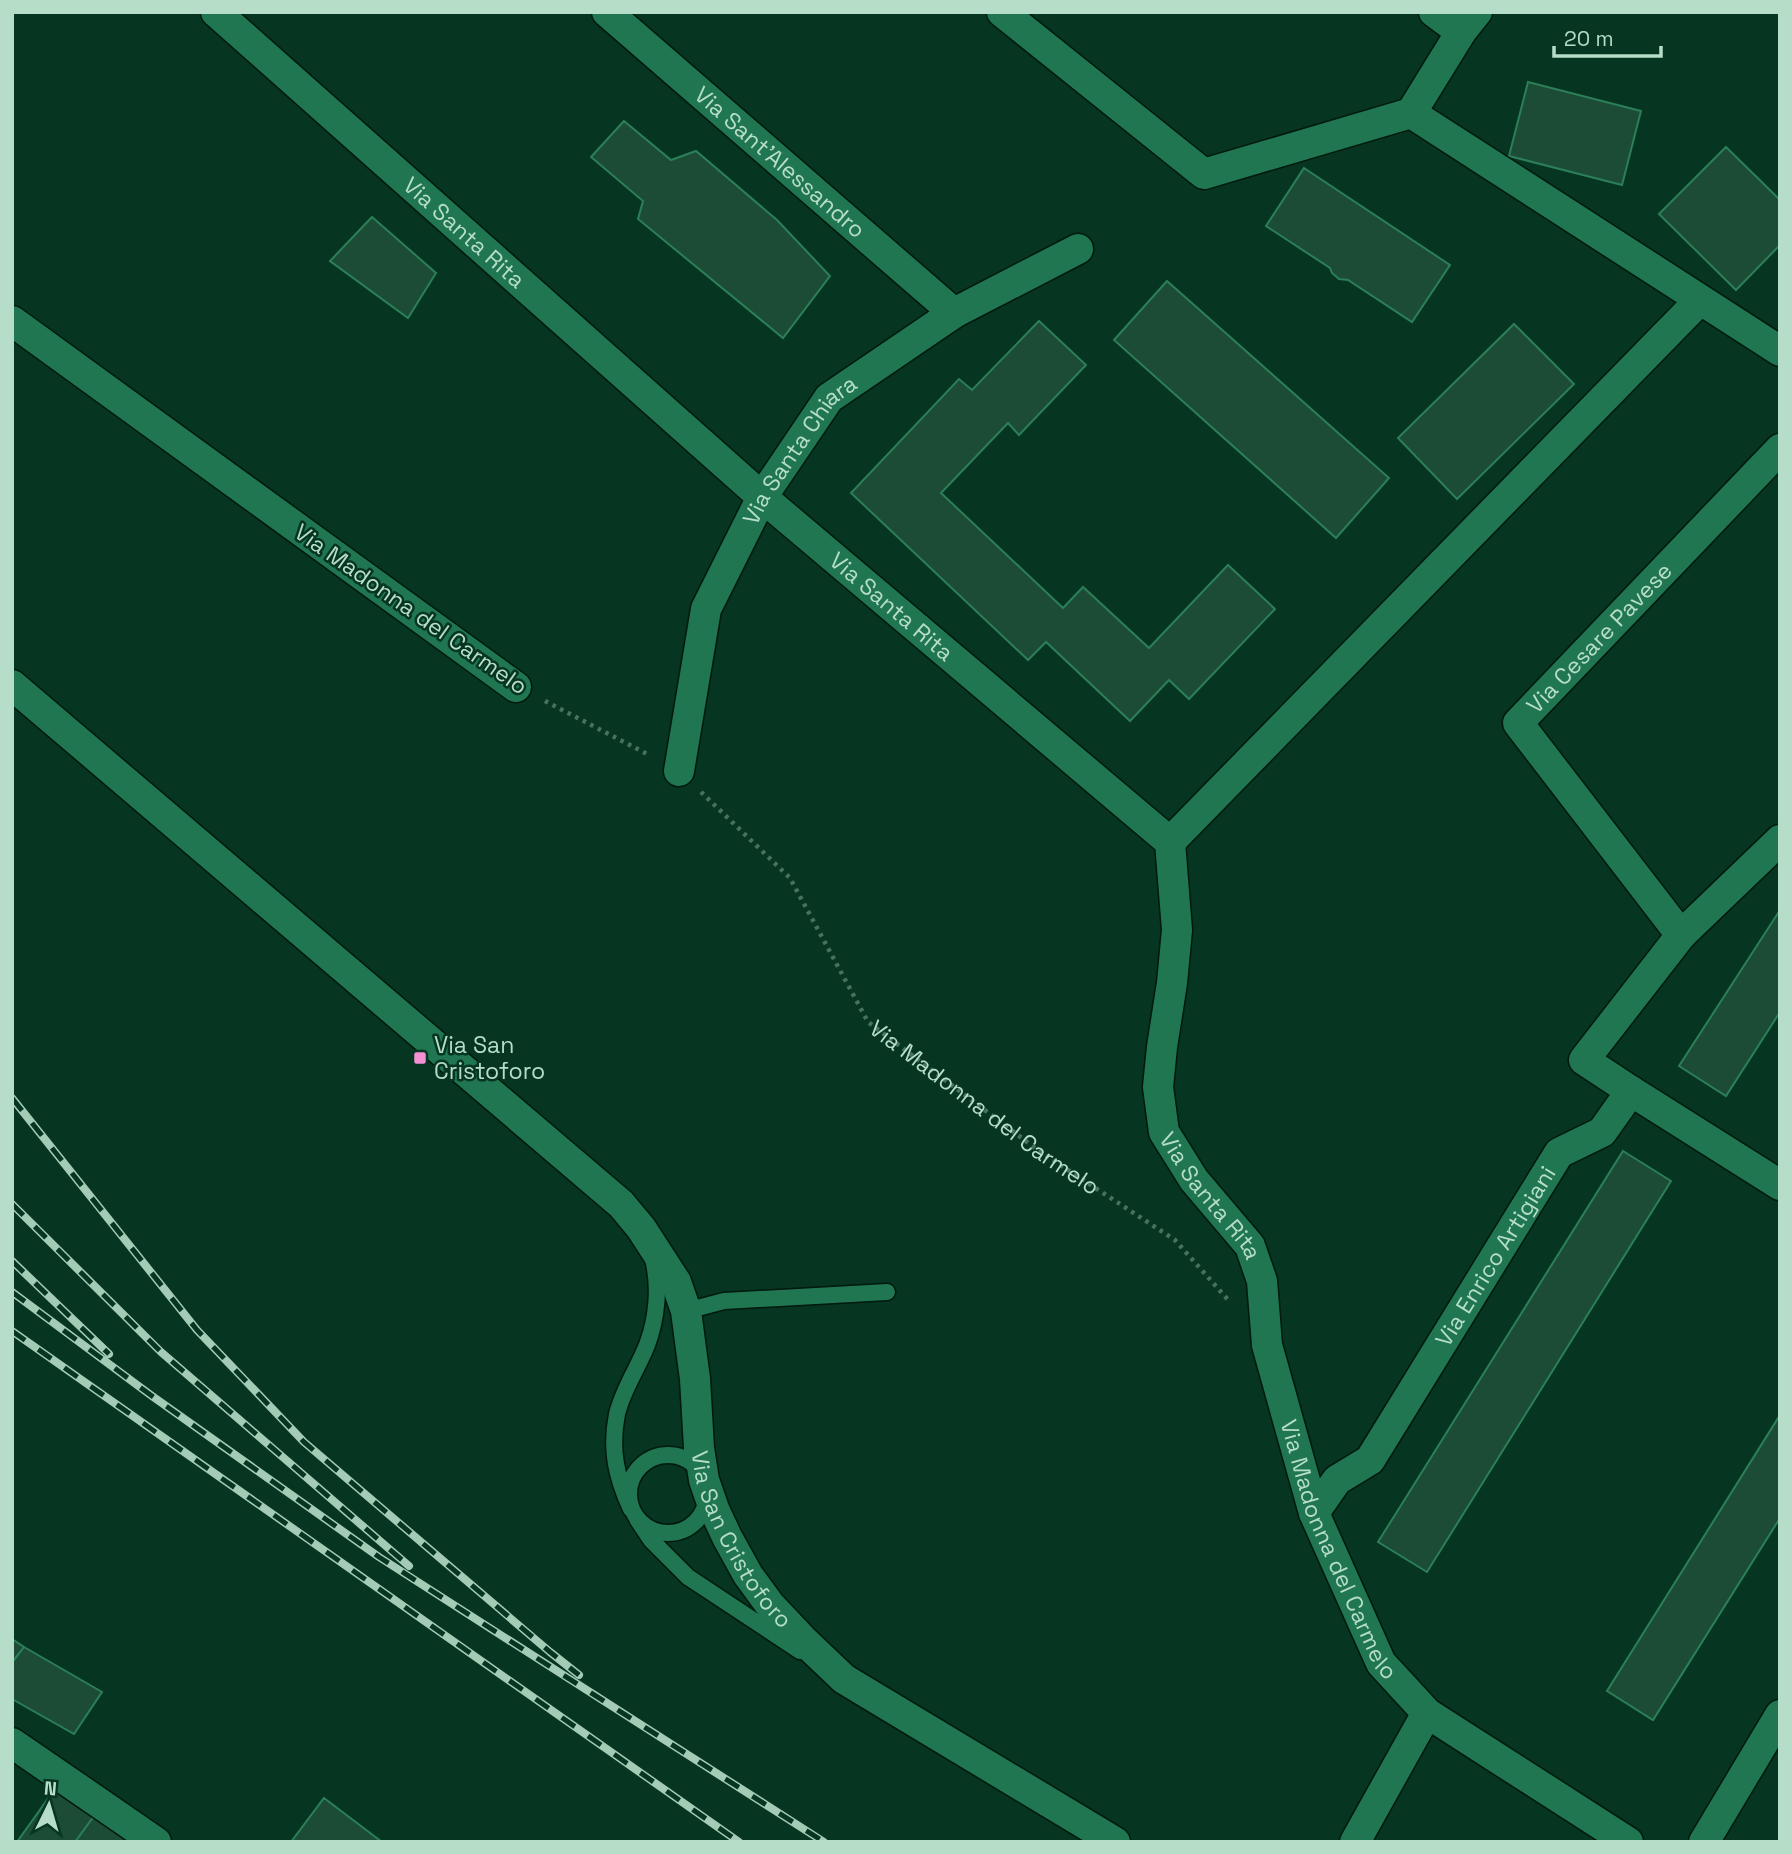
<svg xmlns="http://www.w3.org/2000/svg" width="1792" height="1854" viewBox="0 0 1792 1854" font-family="'Space Grotesk',sans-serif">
  <rect width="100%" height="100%" fill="#063521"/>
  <!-- building -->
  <path fill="#1c4c35" stroke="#2b7f59" stroke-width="2" d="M 1528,82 L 1641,111 L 1622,185 L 1509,156 Z
    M 624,121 L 671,160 L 696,151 L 777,220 L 830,276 L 783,338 L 638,219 L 643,201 L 591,157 Z
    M 1726,147 L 1780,200 L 1780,245 L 1736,290 L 1659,214 Z
    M 1304,168 L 1450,265 L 1412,322 L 1348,280 L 1339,279 L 1332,273 L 1330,268 L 1266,226 Z
    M 372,217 L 436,273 L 408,318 L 330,261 Z
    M 1167,281 L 1389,478 L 1336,538 L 1114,340 Z
    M 1039,321 L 1086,365 L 1019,435 L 1008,423 L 941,493 L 1063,608 L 1083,587 L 1149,648 L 1228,565 L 1275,609 L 1189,699 L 1169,680 L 1130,721 L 1046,642 L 1028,660 L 851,493 L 959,379 L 972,390 Z
    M 1514,324 L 1574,384 L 1457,499 L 1398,438 Z
    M 1780,910 L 1780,1012 L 1726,1096 L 1679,1066 Z
    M 1623,1151 L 1671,1181 L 1427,1572 L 1378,1542 Z
    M 1780,1415 L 1780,1518 L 1653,1720 L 1607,1691 Z
    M 12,1639 L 24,1647 L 12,1662 Z
    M 24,1647 L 102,1692 L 74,1734 L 12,1699 L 12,1663 Z
    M 54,1790 L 94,1816 L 75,1842 L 17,1842 Z
    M 324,1798 L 382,1842 L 291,1842 Z
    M 94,1816 L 135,1842 L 75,1842 Z"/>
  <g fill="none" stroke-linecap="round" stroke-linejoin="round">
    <defs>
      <path id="lane" d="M 686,1311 L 724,1301 L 887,1292
        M629 1494a39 39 0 1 1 78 0a39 39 0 1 1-78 0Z
        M 631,1509 C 616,1477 610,1449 617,1414 C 623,1389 638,1368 647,1345 C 657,1318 660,1287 653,1259
        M 637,1519 L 651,1540 L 688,1577 L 800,1651"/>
      <g id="street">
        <path id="s2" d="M 216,12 L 762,497 L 1170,842 L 1177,930 L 1172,983 L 1162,1047 L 1158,1087 L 1164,1132 L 1194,1180 L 1250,1246 L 1262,1281 L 1267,1345 L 1314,1513 L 1381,1663 L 1427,1713 L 1628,1842"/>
        <path id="s3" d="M 607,12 L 954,313"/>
        <path d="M 1002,12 L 1204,174 L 1411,113"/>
        <path d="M 1434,12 L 1461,32"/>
        <path d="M 1477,12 L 1461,32 L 1411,113 L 1780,351"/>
        <path d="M 12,321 L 516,687"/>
        <path id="s4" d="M 12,685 L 621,1204 L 641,1228 L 676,1282 L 686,1311 L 695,1379 L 699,1448 L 704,1480 L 714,1509 L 727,1537 L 748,1575 L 770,1605 L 803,1640 L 844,1679 L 1115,1842"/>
        <path id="s5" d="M 679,771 L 706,609 L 762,497 L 829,398 L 954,313 L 1078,249"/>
        <path d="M 1170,842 L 1700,300"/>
        <path id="s6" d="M 1681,935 L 1518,723 L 1780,449"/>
        <path d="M 1631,1091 L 1780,1185"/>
        <path id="s7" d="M 1314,1513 L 1337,1480 L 1370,1460 L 1559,1153 L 1602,1132 L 1631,1091 L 1584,1060 L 1681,935 L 1780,840"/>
        <path d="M 12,1743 L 156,1842"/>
        <path d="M 1355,1842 L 1427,1713"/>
        <path d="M 1704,1842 L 1780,1715"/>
      </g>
    </defs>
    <!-- lane casing -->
    <use href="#lane" stroke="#01190e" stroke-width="19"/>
    <!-- street casing -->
    <use href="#street" stroke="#01190e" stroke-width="33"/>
    <!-- path -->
    <g stroke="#47735e" stroke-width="4.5" stroke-dasharray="3.5 5" stroke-linecap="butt">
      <path d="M 545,701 L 649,755"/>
      <path id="s1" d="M 701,792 L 790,878 L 868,1022 L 1039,1151 L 1175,1240 L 1230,1302"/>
    </g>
    <!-- lane -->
    <use href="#lane" stroke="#1f7651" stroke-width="16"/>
    <!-- street -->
    <use href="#street" stroke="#1f7651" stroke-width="30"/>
    <defs>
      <path id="rail" d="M 12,1098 L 197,1330 L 304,1442 L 550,1652 L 579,1675
        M 12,1204 L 161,1352 L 409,1566
        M 12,1261 L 109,1354
        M 12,1292 L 152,1396 L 379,1557 L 824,1842
        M 12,1331 L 739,1842"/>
    </defs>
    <!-- rail casing -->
    <use href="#rail" stroke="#a3cbb5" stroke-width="8"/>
    <!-- rail -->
    <use href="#rail" stroke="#063521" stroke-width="5" stroke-dasharray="16" stroke-linecap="butt"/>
  </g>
  <!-- markers -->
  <rect fill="#f491d4" stroke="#063521" stroke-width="2.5" x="413" y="1051" width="14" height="14" rx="3.5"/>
  <g text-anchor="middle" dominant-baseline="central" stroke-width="5" stroke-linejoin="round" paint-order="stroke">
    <!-- street labels -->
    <g font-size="23" fill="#b6ddc7" stroke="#063521">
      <text stroke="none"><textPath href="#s3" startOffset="229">Via Sant'Alessandro</textPath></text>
      <text stroke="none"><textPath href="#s2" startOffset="332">Via Santa Rita</textPath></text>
      <text stroke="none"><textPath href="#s5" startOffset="350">Via Santa Chiara</textPath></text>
      <text stroke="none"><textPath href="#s2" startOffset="900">Via Santa Rita</textPath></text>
      <text transform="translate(411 609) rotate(35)">Via Madonna del Carmelo</text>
      <text stroke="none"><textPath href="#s6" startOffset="385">Via Cesare Pavese</textPath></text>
      <text stroke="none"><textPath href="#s1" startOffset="432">Via Madonna del Carmelo</textPath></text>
      <text stroke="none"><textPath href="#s2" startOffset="1636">Via Santa Rita</textPath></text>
      <text stroke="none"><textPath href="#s7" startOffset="318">Via Enrico Artigiani</textPath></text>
      <text stroke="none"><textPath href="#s4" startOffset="1166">Via San Cristoforo</textPath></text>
      <text stroke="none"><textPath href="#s2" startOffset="2018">Via Madonna del Carmelo</textPath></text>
    </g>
    <!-- poi labels -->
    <g font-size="23" fill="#b6ddc7" stroke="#063521" text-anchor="start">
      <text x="434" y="1045">Via San<tspan x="434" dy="26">Cristoforo</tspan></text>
    </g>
  </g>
  <!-- border -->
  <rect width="1792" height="1854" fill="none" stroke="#b6ddc7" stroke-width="28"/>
  <!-- north arrow -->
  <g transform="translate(49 1805) rotate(5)" stroke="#063521" stroke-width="5" paint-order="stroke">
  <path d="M0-5L12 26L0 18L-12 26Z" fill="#b6ddc7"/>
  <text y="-10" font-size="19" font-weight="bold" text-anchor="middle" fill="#b6ddc7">N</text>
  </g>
  <!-- scale -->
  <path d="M1554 46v10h107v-10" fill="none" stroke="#b6ddc7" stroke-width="3.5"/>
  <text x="1564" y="46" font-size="21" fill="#b6ddc7" stroke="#063521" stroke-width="5" paint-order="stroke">20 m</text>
</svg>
